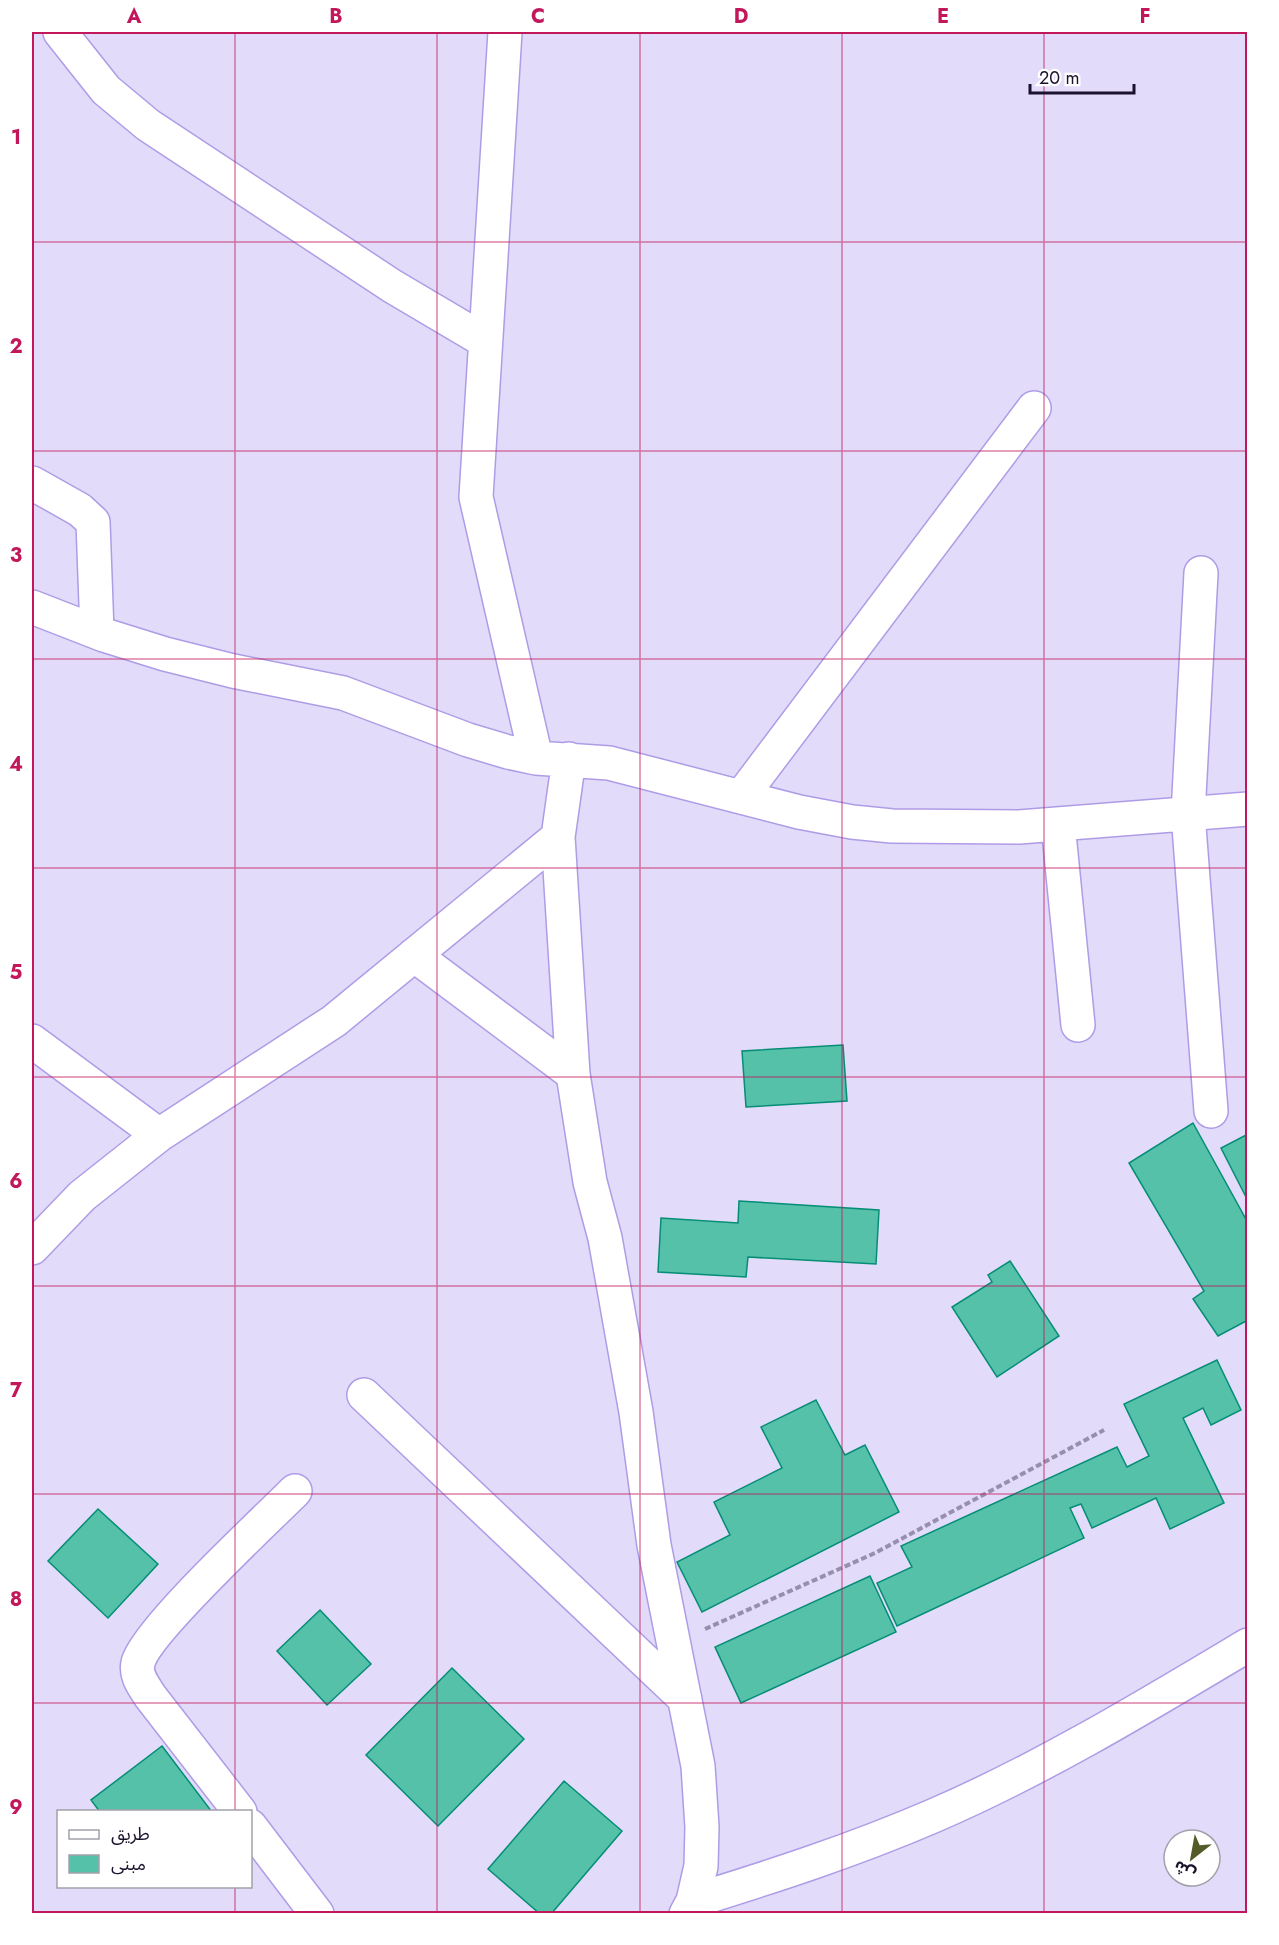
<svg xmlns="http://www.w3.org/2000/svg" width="1279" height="1945" viewBox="0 0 1279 1945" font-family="Jost,'Noto Sans Arabic',sans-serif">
  <rect width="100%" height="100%" fill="#e2dbfa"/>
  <!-- building -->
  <path fill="#54c1a8" stroke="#058d76" stroke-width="1.5" d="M 843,1045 L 847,1101 L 746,1107 L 742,1051 Z
    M 1193,1123 L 1248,1223 L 1248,1320 L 1218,1336 L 1193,1299 L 1204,1291 L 1129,1163 Z
    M 1248,1134 L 1248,1201 L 1221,1148 Z
    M 739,1201 L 879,1210 L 876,1264 L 748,1257 L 746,1277 L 658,1272 L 661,1218 L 738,1223 Z
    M 1010,1261 L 1059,1336 L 997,1377 L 952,1307 L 992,1282 L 988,1275 Z
    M 1217,1360 L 1241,1410 L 1211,1425 L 1203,1408 L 1183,1418 L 1224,1503 L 1170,1529 L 1156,1498 L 1092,1528 L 1081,1504 L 1070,1508 L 1084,1538 L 897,1626 L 877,1583 L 912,1567 L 901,1546 L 1117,1447 L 1127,1467 L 1149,1456 L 1124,1404 Z
    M 816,1400 L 845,1455 L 865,1445 L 899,1512 L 702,1612 L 677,1562 L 730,1535 L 714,1502 L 782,1468 L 761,1427 Z
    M 98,1509 L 158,1564 L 108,1618 L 48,1561 Z
    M 870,1576 L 896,1632 L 741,1703 L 715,1647 Z
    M 320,1610 L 371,1664 L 327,1705 L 277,1651 Z
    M 452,1668 L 524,1739 L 438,1826 L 366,1755 Z
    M 162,1746 L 212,1812 L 100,1812 L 91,1800 Z
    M 564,1781 L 622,1831 L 551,1914 L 540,1914 L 488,1869 Z"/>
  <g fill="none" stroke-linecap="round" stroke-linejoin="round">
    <defs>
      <path id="minor" d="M 60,32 L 106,90 L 148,125 L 392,286 L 485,341
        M 505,32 L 476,497 L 536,758
        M 32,483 L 80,510 L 93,522 L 97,632
        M 1201,573 L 1188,814 L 1211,1111
        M 32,607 L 104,635 L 165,654 L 233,671 L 343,693 L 468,740 L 508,752 L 536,758 L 609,763 L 799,812 L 852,822 L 892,826 L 1019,827 L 1248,809
        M 569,759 L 558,837 L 573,1074 L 590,1182 L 605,1238 L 636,1412 L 654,1545 L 698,1766 L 702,1827 L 701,1866 L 693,1901 L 686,1914
        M 741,797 L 1034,408
        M 1058,824 L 1078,1025
        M 414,955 L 573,1074
        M 32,1041 L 159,1135
        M 32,1248 L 82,1196 L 159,1135 L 334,1021 L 558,837
        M 364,1395 L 685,1699
        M 240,1812 L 150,1696 C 144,1686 135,1676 138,1663 C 145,1632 266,1520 295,1491
        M 250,1826 L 317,1914
        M 693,1901 C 774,1876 854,1850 933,1816 C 1042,1769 1146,1706 1248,1645"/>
    </defs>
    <!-- minor casing -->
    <use href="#minor" stroke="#af9ce6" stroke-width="36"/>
    <!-- path -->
    <path stroke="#978fad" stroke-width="4" stroke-dasharray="6 3" stroke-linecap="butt" d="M 705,1629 L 875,1553 L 1104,1430"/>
    <!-- minor -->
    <use href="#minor" stroke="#fff" stroke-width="33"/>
  </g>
  <!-- grid -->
  <path fill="none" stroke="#c2185b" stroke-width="1.5" stroke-opacity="0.55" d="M 235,32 L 235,1812M 437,32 L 437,1914M 640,32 L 640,1914M 842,32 L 842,1914M 1044,32 L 1044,1914M 32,242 L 1248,242M 32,451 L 1248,451M 32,659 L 1248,659M 32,868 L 1248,868M 32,1077 L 1248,1077M 32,1286 L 1248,1286M 32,1494 L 1248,1494M 32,1703 L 1248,1703M 235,1886 L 235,1914"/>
  <!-- border -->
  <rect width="1279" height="1945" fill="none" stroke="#ffffff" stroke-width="66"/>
  <!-- legend -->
  <rect x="57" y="1810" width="195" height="78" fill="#ffffff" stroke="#a4a0ab" stroke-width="1.5"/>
  <rect x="69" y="1830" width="30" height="9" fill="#ffffff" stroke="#a4a0ab" stroke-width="1.5"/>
  <text x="111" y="1840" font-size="18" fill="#1b122e">طريق</text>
  <rect x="69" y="1855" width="30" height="18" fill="#54c1a8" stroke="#a4a0ab" stroke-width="1.5"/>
  <text x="111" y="1870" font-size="18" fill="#1b122e">مبنى</text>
  <!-- north arrow -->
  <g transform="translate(1192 1858) rotate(211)"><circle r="28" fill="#ffffff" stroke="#a4a0ab" stroke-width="1.5"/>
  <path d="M0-4.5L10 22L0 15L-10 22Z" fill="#545a29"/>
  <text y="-9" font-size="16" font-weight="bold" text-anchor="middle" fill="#1b122e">ش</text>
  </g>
  <!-- scale -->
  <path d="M1030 84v9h104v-9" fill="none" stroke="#1b122e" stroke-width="3"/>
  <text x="1039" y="84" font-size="18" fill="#1b122e" stroke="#ffffff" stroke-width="4.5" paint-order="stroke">20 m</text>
  <rect x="33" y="33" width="1213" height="1879" fill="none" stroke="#c2185b" stroke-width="2"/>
  <g font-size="20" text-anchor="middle" font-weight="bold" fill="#c2185b">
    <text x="134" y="23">A</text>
    <text x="336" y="23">B</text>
    <text x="538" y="23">C</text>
    <text x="741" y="23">D</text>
    <text x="943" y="23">E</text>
    <text x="1145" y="23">F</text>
    <text x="16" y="144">1</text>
    <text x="16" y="353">2</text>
    <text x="16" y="562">3</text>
    <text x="16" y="771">4</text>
    <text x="16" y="979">5</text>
    <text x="16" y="1188">6</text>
    <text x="16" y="1397">7</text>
    <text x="16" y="1606">8</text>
    <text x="16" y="1814">9</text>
  </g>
</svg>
